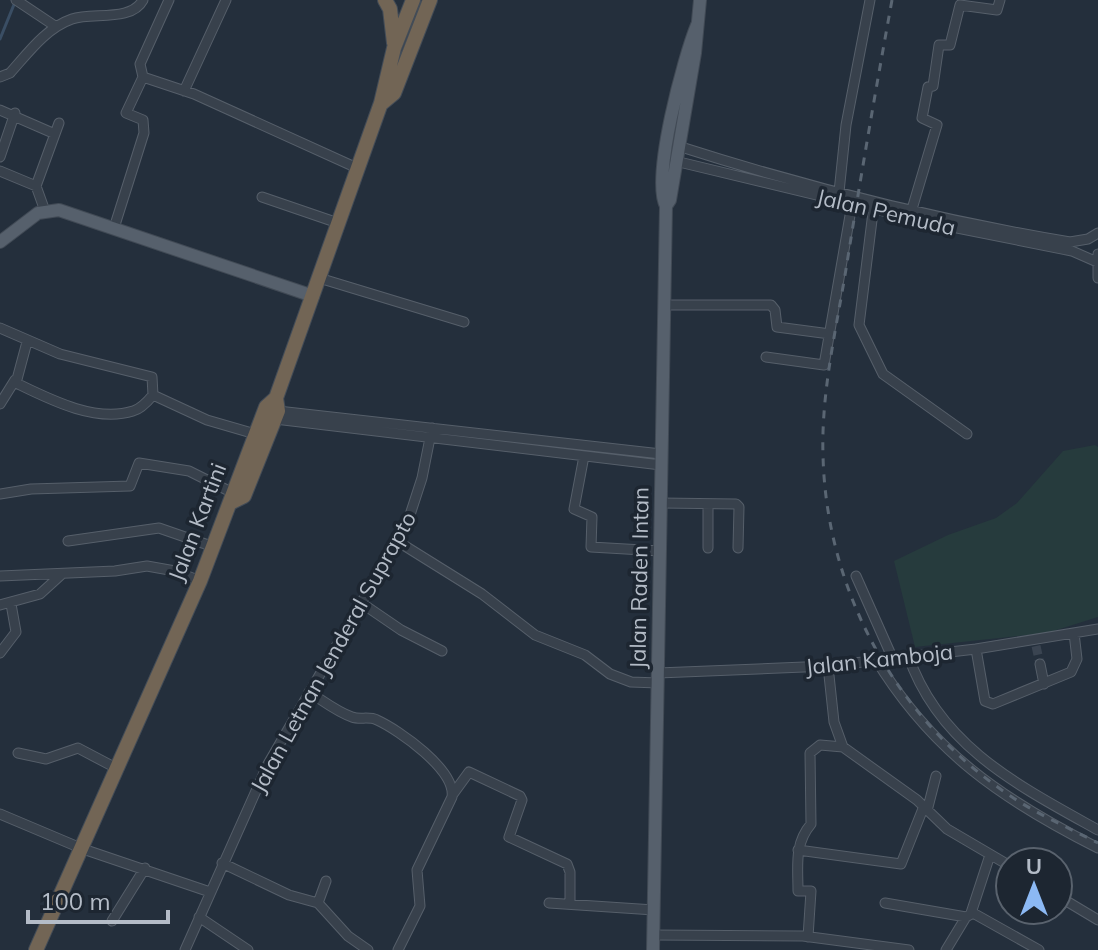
<svg xmlns="http://www.w3.org/2000/svg" width="1098" height="950" viewBox="0 0 1098 950" font-family="Mulish,sans-serif">
  <rect width="100%" height="100%" fill="#242f3c"/>
  <!-- green -->
  <path fill="#263b3d" d="M 1095,445 L 1098,447 L 1098,617 L 1047,633 L 915,647 L 894,561 L 948,535 L 996,518 L 1017,503 L 1063,451 Z"/>
  <g fill="none" stroke-linecap="round" stroke-linejoin="round">
    <!-- stream -->
    <path stroke="#3a4e64" stroke-width="3" d="M 0,39 L 15,2"/>
    <!-- minor-tunnel -->
    <path stroke="#3a4451" stroke-width="9" stroke-dasharray="9 4.5" stroke-linecap="butt" d="M 1036,646 L 1040,664"/>
    <defs>
      <path id="minor" d="M 16,0 L 55,26
        M 169,0 L 140,64 L 143,77 L 194,94 L 357,168
        M 0,77 L 10,73 C 28,53 46,28 72,19 C 93,12 131,22 143,0
        M 184,91 L 226,0
        M 0,110 L 55,134
        M 678,146 C 806,187 938,220 1070,242 L 1088,239 L 1098,233
        M 0,157 L 15,113
        M 675,161 L 937,224 L 1072,251 L 1097,262
        M 0,171 L 36,186
        M 839,192 L 846,125 L 870,0
        M 262,197 L 338,223
        M 874,204 L 859,325 L 883,374 L 967,434
        M 912,209 L 937,125 L 922,118 L 928,87 L 933,86 L 939,45 L 950,45 L 960,5 L 997,10 L 1000,0
        M 45,211 L 36,186 L 59,123
        M 114,228 L 144,133 L 143,120 L 126,113 L 143,77
        M 1098,254 L 1098,278
        M 319,278 L 464,322
        M 664,305 L 771,305 L 775,310 L 777,327 L 830,334
        M 0,328 L 60,354 L 152,377 L 153,395 C 148,401 141,409 133,411 C 95,423 49,399 16,383 L 27,342
        M 766,357 L 824,365 L 852,204
        M 153,395 L 207,420 L 255,434
        M 0,404 L 15,380
        M 278,411 L 661,454
        M 275,419 L 661,465
        M 584,456 L 574,509 L 592,517 L 591,547 L 660,551
        M 0,494 L 31,489 L 130,486 L 139,463 L 189,471 L 231,492
        M 661,503 L 736,504 L 739,507 L 738,548
        M 708,504 L 708,548
        M 68,541 L 159,528 L 214,547
        M 397,541 L 482,594 L 535,635 L 585,655 L 610,674 L 631,682 L 658,683
        M 0,576 L 115,571 L 147,566 L 175,571 L 200,581
        M 856,576 L 892,657
        M 360,602 L 401,630 L 442,651
        M 0,605 L 40,594 L 62,574
        M 976,649 L 985,701 L 993,704 L 1071,672 L 1077,659 L 1074,633
        M 0,653 L 16,632 L 11,604
        M 908,655 C 939,746 1019,786 1098,830
        M 875,658 C 932,752 1003,800 1098,848
        M 1040,664 L 1044,684
        M 828,666 L 834,722 L 843,747 L 917,800 L 947,829 L 1010,866
        M 658,673 L 828,666 L 976,649 L 1098,629
        M 309,692 C 322,700 337,712 352,717 C 360,720 369,716 377,720 C 399,730 456,770 452,797 L 417,870 L 420,906 L 398,950
        M 18,753 L 46,759 L 78,748 L 116,768
        M 453,794 L 469,772 L 520,796 L 522,800 L 509,837 L 567,864 L 570,872 L 570,904
        M 927,811 L 936,776
        M 0,814 L 83,849 L 210,892
        M 798,850 L 901,864 L 924,806
        M 222,863 L 289,895 L 318,903
        M 326,881 L 318,903 L 348,936 L 368,950
        M 1058,896 L 1098,920
        M 549,903 L 654,910
        M 885,903 L 966,917 L 973,913 L 1039,950
        M 971,913 L 990,855
        M 199,917 L 248,950
        M 112,921 L 145,868
        M 653,935 L 803,936 L 909,950
        M 808,937 L 811,891 L 798,891 C 798,866 794,844 811,824 L 810,753 L 820,745 L 843,747
        M 185,950 L 268,764 L 407,524 L 422,478 L 432,428
        M 946,950 L 966,917"/>
      <path id="major" d="M 666,206 L 670,200 L 695,53 L 700,0
        M 0,242 L 38,213 L 59,210 L 313,296
        M 653,950 L 666,206 C 651,179 684,56 697,25"/>
      <path id="highway" d="M 385,0 L 390,9 L 394,43
        M 382,103 L 394,93 L 430,0
        M 232,502 L 244,496 L 278,411 L 276,398
        M 36,950 L 200,581 L 266,407 L 276,398 L 381,103 L 394,48 L 413,0"/>
    </defs>
    <!-- minor casing -->
    <use href="#minor" stroke="#565f6a" stroke-width="11"/>
    <!-- major casing -->
    <use href="#major" stroke="#414a55" stroke-width="14"/>
    <!-- highway casing -->
    <use href="#highway" stroke="#434c57" stroke-width="16"/>
    <!-- minor -->
    <use href="#minor" stroke="#38414c" stroke-width="9"/>
    <!-- major -->
    <use href="#major" stroke="#56606c" stroke-width="12"/>
    <!-- highway -->
    <use href="#highway" stroke="#726555" stroke-width="14"/>
    <!-- rail -->
    <path stroke="#5a6673" stroke-width="3" stroke-dasharray="8 8" stroke-linecap="butt" d="M 892,0 C 876,88 861,175 847,263 C 837,326 821,391 823,455 C 826,592 898,722 1012,797 C 1039,815 1069,828 1098,843"/>
  </g>
  <g text-anchor="middle" dominant-baseline="central" stroke-width="7" stroke-linejoin="round" paint-order="stroke">
    <!-- street labels -->
    <g font-size="22" fill="#b4bcc7" stroke="#1d2631">
      <text transform="translate(886 212) rotate(13)">Jalan Pemuda</text>
      <text transform="translate(197 522) rotate(-69)">Jalan Kartini</text>
      <text transform="translate(639 578) rotate(-89)">Jalan Raden Intan</text>
      <text transform="translate(333 652) rotate(-61)">Jalan Letnan Jenderal Suprapto</text>
      <text transform="translate(879 659) rotate(-6)">Jalan Kamboja</text>
    </g>
  </g>
  <!-- north arrow -->
  <g transform="translate(1034 886)"><circle r="38" fill="#1d2631" stroke="#59626d" stroke-width="2"/>
  <path d="M0-6L14 30L0 20L-14 30Z" fill="#8cb9f4"/>
  <text y="-12" font-size="22" font-weight="bold" text-anchor="middle" fill="#b4bcc7">U</text>
  </g>
  <!-- scale -->
  <path d="M28 910v12h140v-12" fill="none" stroke="#b4bcc7" stroke-width="4"/>
  <text x="40" y="910" font-size="24" fill="#b4bcc7" stroke="#1d2631" stroke-width="6" paint-order="stroke">100 m</text>
</svg>
